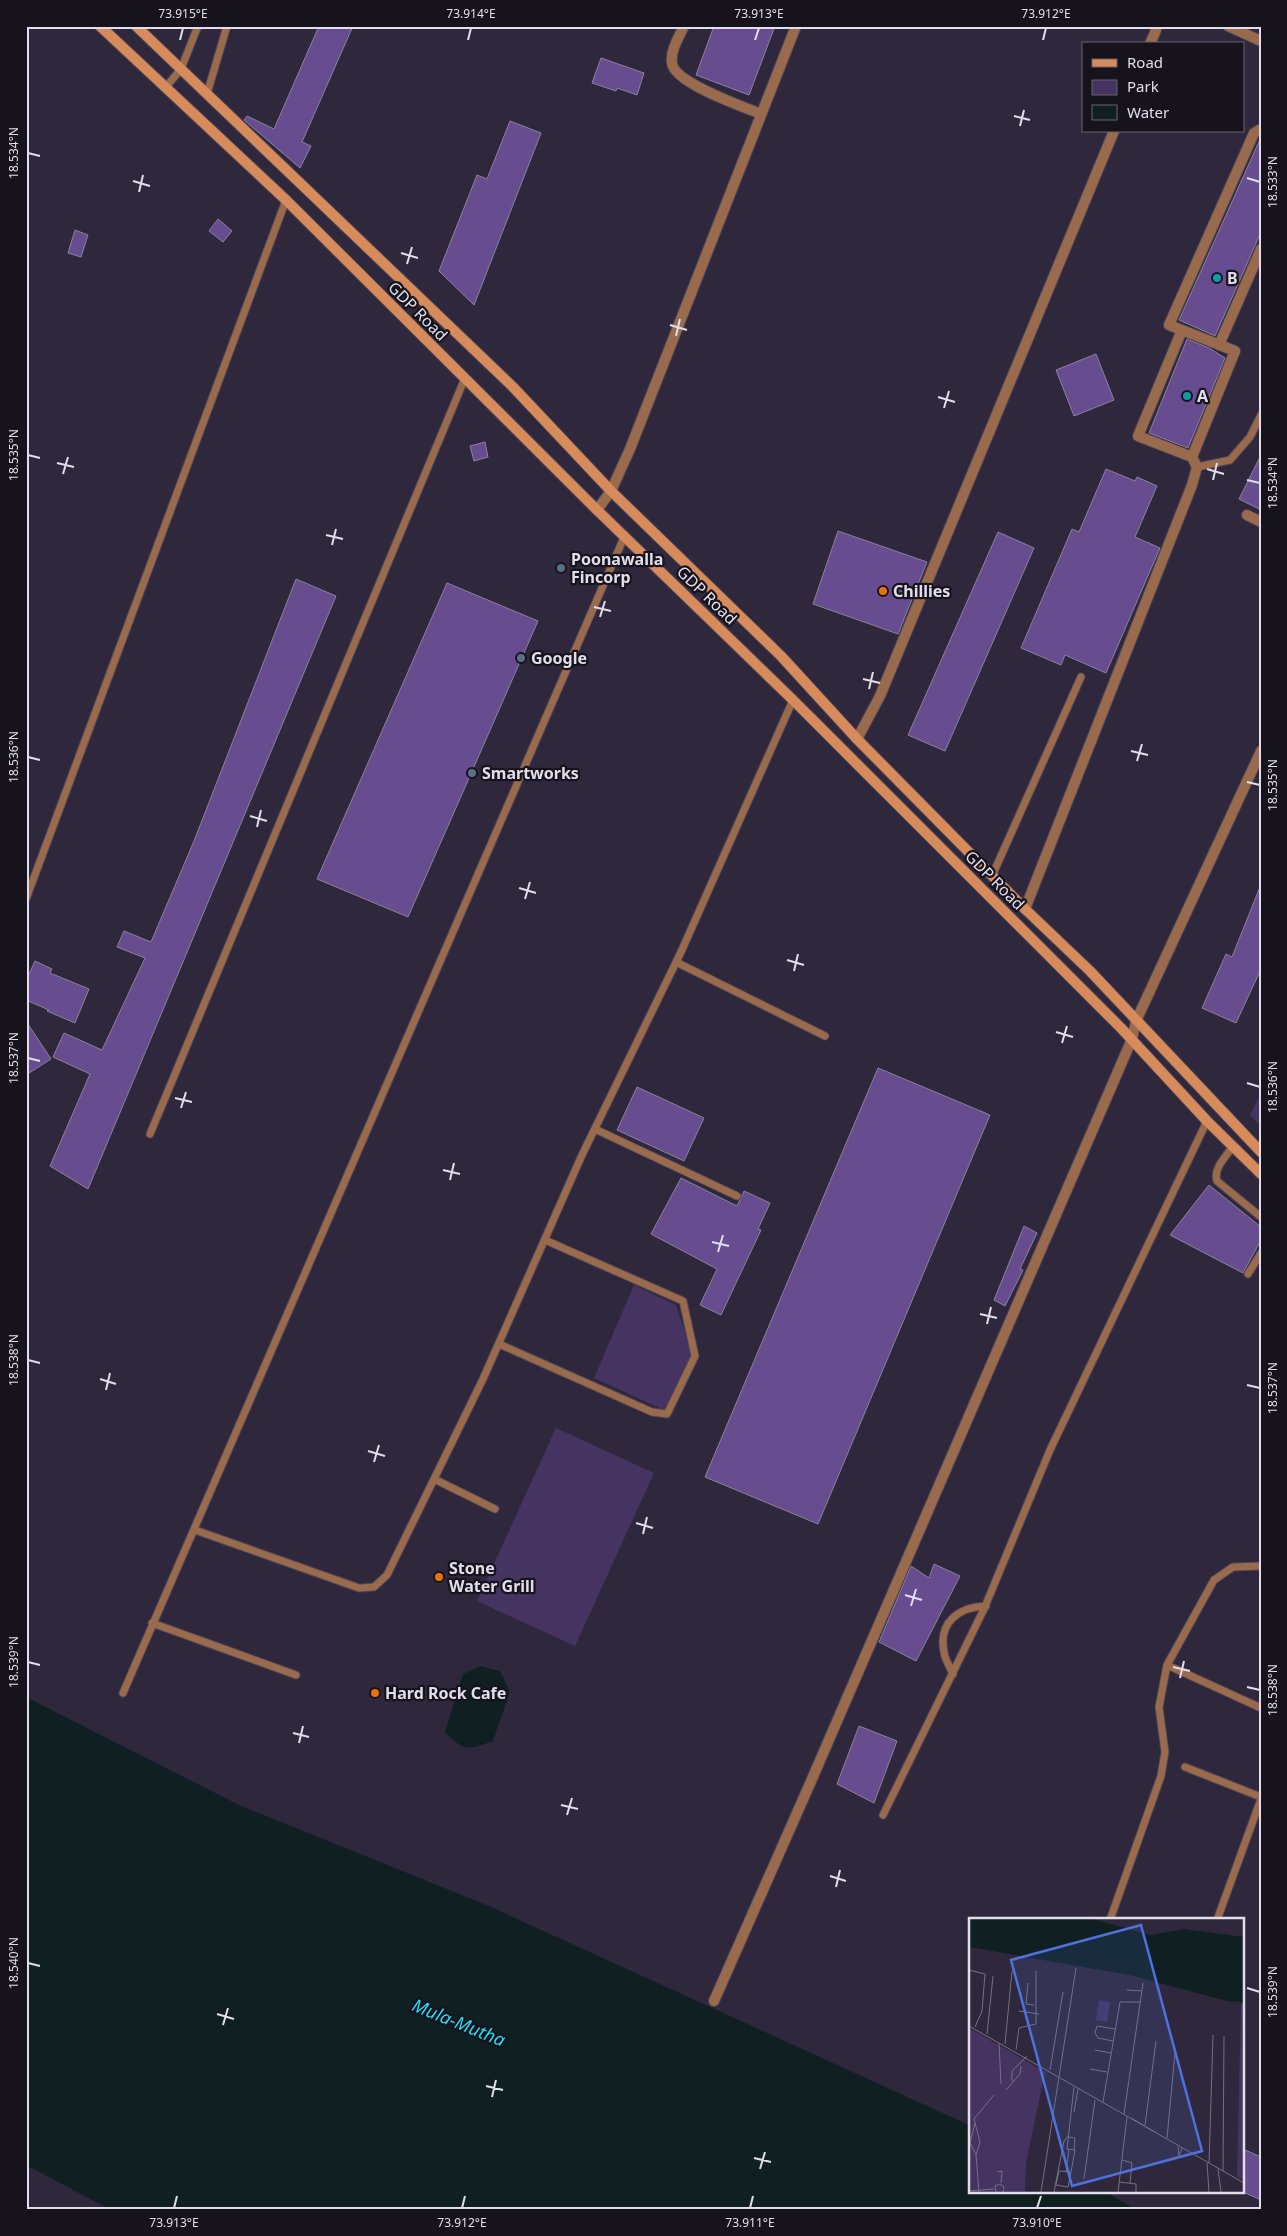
<svg xmlns="http://www.w3.org/2000/svg" width="1287" height="2236" viewBox="0 0 1287 2236" font-family="'Noto Sans',sans-serif">
  <rect width="100%" height="100%" fill="#2f283c"/>
  <!-- green -->
  <path fill="#453462" d="M 1261,1094 L 1261,1126 L 1250,1115 Z
    M 634,1285 L 676,1305 L 692,1354 L 666,1411 L 594,1378 Z
    M 556,1428 L 654,1473 L 575,1646 L 477,1601 Z"/>
  <!-- water -->
  <path fill="#102022" d="M 480,1666 L 500,1671 L 510,1692 L 493,1741 C 468,1750 464,1752 445,1732 L 463,1674 Z
    M 26,1697 L 239,1805 L 489,1906 L 971,2126 L 971,2192 L 1106,2192 L 1137,2210 L 111,2210 L 26,2165 Z"/>
  <!-- building -->
  <path fill="#674d90" stroke="#8a839a" d="M 319,26 L 353,26 L 302,142 L 311,146 L 300,168 L 244,120 L 247,116 L 274,129 Z
    M 714,26 L 775,26 L 749,95 L 696,75 Z
    M 601,58 L 644,73 L 637,95 L 617,88 L 616,91 L 592,83 Z
    M 510,121 L 541,133 L 474,305 L 439,271 L 477,175 L 487,179 Z
    M 1261,137 L 1261,232 L 1215,336 L 1179,320 Z
    M 218,219 L 232,231 L 223,242 L 209,231 Z
    M 75,230 L 88,235 L 81,257 L 68,253 Z
    M 1187,339 L 1209,348 L 1225,358 L 1188,448 L 1149,433 Z
    M 1096,354 L 1114,400 L 1074,416 L 1056,370 Z
    M 485,442 L 488,457 L 474,461 L 470,446 Z
    M 1261,455 L 1261,510 L 1239,499 Z
    M 1106,469 L 1135,481 L 1137,477 L 1157,486 L 1135,537 L 1160,548 L 1106,673 L 1065,655 L 1061,665 L 1021,648 L 1072,529 L 1079,532 Z
    M 838,531 L 927,562 L 898,634 L 813,604 Z
    M 998,532 L 1034,548 L 945,751 L 908,735 Z
    M 296,579 L 336,596 L 88,1189 L 50,1166 L 90,1074 L 53,1057 L 64,1033 L 102,1050 L 145,958 L 117,947 L 124,931 L 151,942 L 194,841 Z
    M 447,583 L 538,621 L 408,917 L 317,879 Z
    M 1260,887 L 1261,969 L 1236,1023 L 1202,1008 L 1226,954 L 1232,957 Z
    M 35,961 L 52,969 L 50,973 L 89,989 L 75,1023 L 47,1011 L 49,1010 L 26,1000 L 26,981 Z
    M 26,1021 L 51,1059 L 26,1075 Z
    M 878,1068 L 990,1115 L 818,1524 L 705,1477 Z
    M 637,1087 L 704,1118 L 684,1161 L 617,1130 Z
    M 681,1178 L 737,1206 L 744,1191 L 770,1203 L 758,1229 L 761,1230 L 721,1315 L 700,1305 L 717,1269 L 651,1234 Z
    M 1209,1185 L 1261,1227 L 1261,1240 L 1243,1273 L 1170,1235 Z
    M 1024,1226 L 1037,1233 L 1020,1269 L 1023,1270 L 1005,1306 L 994,1300 Z
    M 934,1564 L 960,1576 L 916,1661 L 879,1642 L 911,1566 L 929,1578 Z
    M 859,1726 L 897,1741 L 874,1803 L 837,1784 Z
    M 1243,2149 L 1261,2157 L 1261,2200 L 1243,2192 Z"/>
  <g fill="none" stroke-linecap="round" stroke-linejoin="round">
    <defs>
      <path id="service" d="M 165,88 L 181,69 L 198,26
        M 207,94 L 227,26
        M 1197,467 L 1230,460 L 1250,437 L 1261,415
        M 992,876 L 1081,677
        M 26,899 L 286,200
        M 676,962 L 825,1036
        M 595,1129 L 737,1196
        M 150,1134 L 465,378
        M 1233,1146 C 1226,1157 1213,1168 1217,1181 L 1261,1217
        M 1248,1274 L 1261,1253
        M 499,1344 L 652,1412 L 667,1414 L 669,1410 L 695,1356 L 683,1301 L 545,1240
        M 434,1479 L 495,1509
        M 195,1530 L 359,1588 L 374,1587 L 387,1575 L 483,1379 L 582,1155 L 681,952 L 793,700
        M 152,1623 L 296,1675
        M 1167,1665 L 1261,1708
        M 953,1674 C 950,1667 945,1660 944,1652 C 938,1622 959,1607 986,1606
        M 123,1693 L 625,535
        M 1185,1767 L 1261,1797
        M 883,1815 L 984,1609 L 1050,1450 L 1207,1121
        M 1110,1920 L 1161,1776 L 1165,1752 L 1159,1707 L 1167,1665 L 1214,1580 L 1233,1567 L 1261,1566
        M 1217,1920 L 1261,1799"/>
      <path id="minor" d="M 684,26 C 679,37 670,51 672,63 C 674,83 742,106 761,114
        M 1228,26 L 1261,41
        M 1150,44 L 1156,30
        M 1182,330 L 1138,436 L 1192,457
        M 1219,345 L 1261,249
        M 597,510 L 611,491 L 630,449 L 796,26
        M 1247,515 L 1261,522
        M 857,739 L 880,696 L 1114,131
        M 1025,909 L 1192,485 L 1197,467 L 1192,457 L 1235,351 L 1169,325 L 1254,133 L 1261,129
        M 714,2001 L 812,1779 L 1132,1039 L 1136,1021 L 1261,751"/>
      <path id="secondary" d="M 100,26 L 286,200 L 597,510 L 793,700 L 1121,1028 L 1207,1121 L 1261,1174
        M 136,26 L 513,387 L 611,491 L 781,656 L 857,739 L 1025,909 L 1090,971 L 1261,1152"/>
    </defs>
    <!-- service casing -->
    <use href="#service" stroke="#4b4558" stroke-width="9"/>
    <!-- minor casing -->
    <use href="#minor" stroke="#4b4558" stroke-width="12"/>
    <!-- secondary casing -->
    <use href="#secondary" stroke="#4b4558" stroke-width="12"/>
    <!-- service -->
    <use href="#service" stroke="#9a6a4c" stroke-width="7"/>
    <!-- minor -->
    <use href="#minor" stroke="#9a6a4c" stroke-width="10"/>
    <!-- secondary -->
    <use href="#secondary" stroke="#d88b5a" stroke-width="10"/>
  </g>
  <!-- ticks -->
  <path fill="none" stroke="#e1ddea" stroke-width="2" d="M 180,40 L 183,28M 468,40 L 471,28M 755,40 L 759,28M 1043,40 L 1046,28M 1014,116 L 1030,120M 1020,126 L 1024,110M 28,153 L 40,156M 1247,178 L 1260,182M 133,181 L 150,186M 139,192 L 143,175M 401,253 L 418,258M 407,264 L 412,247M 670,325 L 687,330M 676,336 L 680,319M 938,397 L 955,402M 944,408 L 949,391M 28,455 L 40,458M 57,463 L 74,467M 1207,469 L 1224,474M 63,474 L 68,457M 1213,480 L 1217,463M 1247,480 L 1260,483M 326,535 L 343,539M 332,545 L 336,529M 594,607 L 611,611M 600,617 L 605,601M 863,679 L 880,683M 869,689 L 873,672M 1131,751 L 1148,755M 28,757 L 40,760M 1137,761 L 1142,744M 1247,782 L 1260,785M 250,816 L 267,821M 257,827 L 261,810M 519,888 L 536,893M 525,899 L 530,882M 787,960 L 804,965M 794,971 L 798,954M 1056,1032 L 1073,1037M 1062,1043 L 1067,1026M 28,1058 L 40,1061M 1247,1083 L 1260,1087M 175,1098 L 192,1102M 181,1108 L 186,1092M 443,1170 L 460,1174M 450,1180 L 454,1163M 712,1242 L 729,1246M 718,1252 L 723,1235M 980,1314 L 997,1318M 987,1324 L 991,1307M 28,1360 L 40,1363M 100,1379 L 116,1384M 1247,1385 L 1260,1388M 106,1390 L 110,1373M 368,1451 L 385,1456M 374,1462 L 379,1445M 636,1523 L 653,1528M 643,1534 L 647,1517M 905,1595 L 922,1600M 911,1606 L 916,1589M 28,1662 L 40,1665M 1173,1667 L 1190,1671M 1180,1678 L 1184,1661M 1247,1687 L 1260,1690M 293,1733 L 309,1737M 299,1743 L 303,1726M 561,1805 L 578,1809M 567,1815 L 572,1798M 830,1876 L 846,1881M 836,1887 L 840,1870M 28,1963 L 40,1966M 1247,1988 L 1260,1992M 217,2014 L 234,2019M 223,2025 L 228,2008M 486,2086 L 503,2090M 492,2097 L 496,2080M 754,2158 L 771,2162M 760,2169 L 765,2152M 174,2208 L 177,2196M 462,2208 L 465,2196M 750,2208 L 753,2196M 1037,2208 L 1041,2196"/>
  <!-- markers -->
  <g fill="#0f9aa8" stroke="#16131c" stroke-width="2">
    <circle cx="1217" cy="278" r="5"/>
    <circle cx="1187" cy="396" r="5"/>
  </g>
  <g fill="#5c6f8a" stroke="#16131c" stroke-width="2">
    <circle cx="561" cy="568" r="5"/>
    <circle cx="521" cy="658" r="5"/>
    <circle cx="472" cy="773" r="5"/>
  </g>
  <g fill="#e8710a" stroke="#16131c" stroke-width="2">
    <circle cx="883" cy="591" r="5"/>
    <circle cx="439" cy="1577" r="5"/>
    <circle cx="375" cy="1693" r="5"/>
  </g>
  <g text-anchor="middle" dominant-baseline="central" stroke-width="4.5" stroke-linejoin="round" paint-order="stroke">
    <!-- poi labels -->
    <g font-size="16" font-weight="bold" fill="#e1ddea" stroke="#16131c" text-anchor="start">
      <text x="1227" y="278">B</text>
      <text x="1197" y="396">A</text>
      <text x="571" y="559">Poonawalla<tspan x="571" dy="18">Fincorp</tspan></text>
      <text x="893" y="591">Chillies</text>
      <text x="531" y="658">Google</text>
      <text x="482" y="773">Smartworks</text>
      <text x="449" y="1568">Stone<tspan x="449" dy="18">Water Grill</tspan></text>
      <text x="385" y="1693">Hard Rock Cafe</text>
    </g>
    <!-- street labels -->
    <g font-size="16" fill="#e1ddea" stroke="#16131c">
      <text transform="translate(418 311) rotate(45)">GDP Road</text>
      <text transform="translate(707 595) rotate(44)">GDP Road</text>
      <text transform="translate(995 880) rotate(45)">GDP Road</text>
    </g>
    <!-- water labels -->
    <g font-size="18" font-style="italic" fill="#21dff4" stroke="#16131c">
      <text transform="translate(459 2022) rotate(22)">Mula-Mutha</text>
    </g>
  </g>
  <!-- overview -->
  <g transform="translate(969 1918)">
    <rect width="275" height="275" fill="#2f283c"/>
    <path d="M 130,82 L 141,84 L 138,104 L 127,102 ZM 272,86 L 275,87 L 275,262 L 268,259 ZM 0,110 L 76,154 L 57,245 L 56,274 L 0,274 Z" fill="#453462"/>
    <path d="M 0,1 L 124,1 L 181,17 L 215,11 L 275,19 L 275,84 L 258,83 L 160,57 L 0,29 Z" fill="#102022"/>
    <path fill="none" stroke="#767082" stroke-width="1" d="M 0,52 L 16,56 L 13,93 L 6,109M 59,65 L 57,86 L 65,87M 158,72 L 173,73M 50,93 L 70,96M 0,108 L 275,265M 18,116 L 24,58M 144,123 L 129,120 L 126,115 L 128,108 L 146,111M 30,125 L 32,166M 36,126 L 43,53M 47,132 L 50,110 L 67,106 L 67,53M 126,132 L 142,135M 121,151 L 138,154M 81,152 L 94,74M 43,163 L 43,153 L 58,138M 37,172 L 51,156 L 52,148M 134,184 L 151,84 L 172,84M 105,194 L 109,171M 155,196 L 174,65M 162,200 L 186,214M 6,205 L 1,225 L 7,237 L 10,274M 176,207 L 187,123M 100,219 L 106,220 L 105,232M 198,220 L 206,135M 209,229 L 210,238 L 213,230M 7,237 L 11,224 L 5,201 L 25,177M 153,242 L 163,245 L 161,265M 238,245 L 240,274M 240,245 L 244,117M 249,251 L 252,274M 90,253 L 102,254 L 99,269 L 87,267 ZM 254,253 L 255,118M 28,254 L 33,253 L 32,265M 97,254 L 100,231M 102,254 L 106,232 L 98,231 L 105,169M 115,261 L 126,182M 150,264 L 167,266 L 167,274M 0,273 L 25,271M 27,274 L 26,268 L 31,266 L 35,269 L 34,274M 72,274 L 107,50M 85,274 L 95,223 L 99,218M 149,274 L 158,199"/>
    <path fill="#4e72dc" fill-opacity="0.15" stroke="#4e72dc" stroke-width="2.5" d="M 172,7 L 233,233 L 103,268 L 42,42 Z"/>
    <rect width="275" height="275" fill="none" stroke="#e1ddea" stroke-width="2.5"/>
  </g>
  <!-- border -->
  <rect width="1287" height="2236" fill="none" stroke="#16131c" stroke-width="55"/>
  <!-- legend -->
  <rect x="1082" y="42" width="162" height="90" fill="#16131c" stroke="#67646e"/>
  <rect x="1092" y="59" width="25" height="8" fill="#d88b5a" stroke="#67646e"/>
  <text x="1127" y="68" font-size="15" fill="#e1ddea">Road</text>
  <rect x="1092" y="80" width="25" height="15" fill="#453462" stroke="#67646e"/>
  <text x="1127" y="92" font-size="15" fill="#e1ddea">Park</text>
  <rect x="1092" y="105" width="25" height="15" fill="#102022" stroke="#67646e"/>
  <text x="1127" y="118" font-size="15" fill="#e1ddea">Water</text>
  <rect x="28" y="28" width="1232" height="2180" fill="none" stroke="#e1ddea" stroke-width="2"/>
  <g font-size="12" text-anchor="middle" fill="#e1ddea">
    <text x="183" y="18">73.915°E</text>
    <text x="471" y="18">73.914°E</text>
    <text x="759" y="18">73.913°E</text>
    <text x="1046" y="18">73.912°E</text>
    <text transform="translate(14 153) rotate(-90)" y="4">18.534°N</text>
    <text transform="translate(1273 182) rotate(-90)" y="4">18.533°N</text>
    <text transform="translate(14 455) rotate(-90)" y="4">18.535°N</text>
    <text transform="translate(1273 483) rotate(-90)" y="4">18.534°N</text>
    <text transform="translate(14 757) rotate(-90)" y="4">18.536°N</text>
    <text transform="translate(1273 785) rotate(-90)" y="4">18.535°N</text>
    <text transform="translate(14 1058) rotate(-90)" y="4">18.537°N</text>
    <text transform="translate(1273 1087) rotate(-90)" y="4">18.536°N</text>
    <text transform="translate(14 1360) rotate(-90)" y="4">18.538°N</text>
    <text transform="translate(1273 1388) rotate(-90)" y="4">18.537°N</text>
    <text transform="translate(14 1662) rotate(-90)" y="4">18.539°N</text>
    <text transform="translate(1273 1690) rotate(-90)" y="4">18.538°N</text>
    <text transform="translate(14 1963) rotate(-90)" y="4">18.540°N</text>
    <text transform="translate(1273 1992) rotate(-90)" y="4">18.539°N</text>
    <text x="174" y="2227">73.913°E</text>
    <text x="462" y="2227">73.912°E</text>
    <text x="750" y="2227">73.911°E</text>
    <text x="1037" y="2227">73.910°E</text>
  </g>
</svg>
